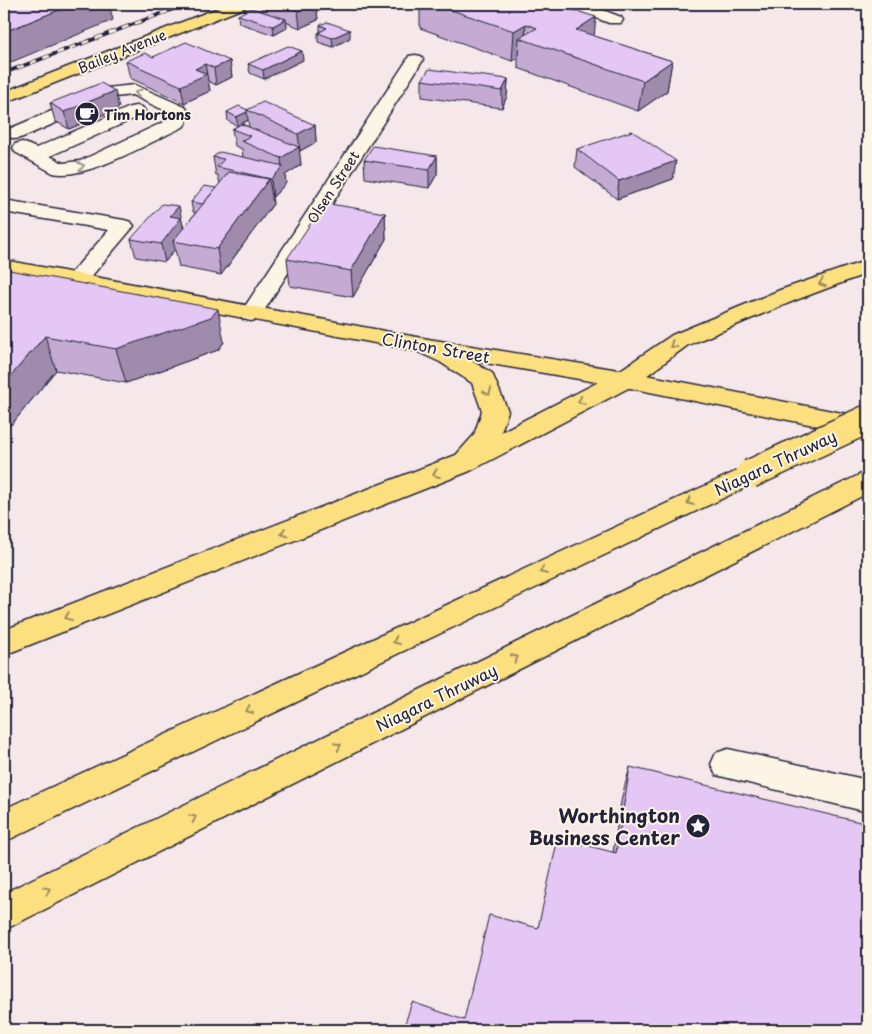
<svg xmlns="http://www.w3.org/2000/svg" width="872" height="1034" viewBox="0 0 872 1034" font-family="'Playpen Sans',sans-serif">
  <rect width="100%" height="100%" fill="#f5e7ea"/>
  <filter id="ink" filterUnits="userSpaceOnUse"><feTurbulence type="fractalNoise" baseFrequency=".02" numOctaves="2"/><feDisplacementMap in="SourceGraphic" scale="10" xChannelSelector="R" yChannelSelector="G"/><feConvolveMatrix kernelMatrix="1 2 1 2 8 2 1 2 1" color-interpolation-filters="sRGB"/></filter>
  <g filter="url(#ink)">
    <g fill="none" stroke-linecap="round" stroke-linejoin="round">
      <defs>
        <path id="minor" d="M 565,4 L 587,4 L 621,17 L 623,20 L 621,23 L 609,23 L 568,7 Z
          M 415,55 L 421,56 L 423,60 L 262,314 L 259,319 L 251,321 L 243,319 L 240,314 L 407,60 L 409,56 Z
          M 135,85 L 185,107 L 188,111 L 186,123 L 183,127 C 152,141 86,181 53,173 L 15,152 L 13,148 L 15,144 L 22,142 L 36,148 L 130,107 L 136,106 L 142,107 L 145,111 L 142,115 L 50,156 L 63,163 L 80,161 L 168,120 L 170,113 L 132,95 L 115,97 L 23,137 L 16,139 L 9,137 L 7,133 L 9,129 L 106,88 Z
          M 4,200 L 124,220 L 131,222 L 134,226 L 84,285 L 76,287 L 68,285 L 65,280 L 109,230 L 4,212 Z
          M 728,749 L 868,780 L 868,812 L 716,775 L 711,764 L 716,753 Z"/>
        <path id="major" d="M 228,4 L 249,4 L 246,7 L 4,103 L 4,92 Z
          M 4,260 L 422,338 L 625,371 L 868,418 L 868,436 L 625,387 L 422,352 L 4,272 Z"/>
        <path id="highway" d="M 868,260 L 868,273 L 796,300 L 688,345 L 634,385 L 470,471 L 4,655 L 4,630 L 456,455 L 474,435 L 482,411 L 472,383 L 440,362 L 414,350 L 410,345 L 414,340 L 422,338 L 430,340 L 456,352 L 492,373 L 508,411 L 501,432 L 616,373 L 672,335 L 780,290 Z
          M 750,465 L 759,467 L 763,474 L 759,481 L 4,842 L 4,809 Z
          M 868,472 L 868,493 L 4,930 L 4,893 L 859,475 Z"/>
      </defs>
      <!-- minor casing -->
      <use href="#minor" stroke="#22223b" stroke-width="3"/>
      <!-- major casing -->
      <use href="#major" stroke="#22223b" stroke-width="3"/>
      <!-- highway casing -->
      <use href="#highway" stroke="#22223b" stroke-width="3"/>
      <!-- minor -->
      <use href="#minor" fill="#fcf5e5" fill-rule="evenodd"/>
      <!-- major -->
      <use href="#major" fill="#fce080" fill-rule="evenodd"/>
      <!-- highway -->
      <use href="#highway" fill="#fce080" fill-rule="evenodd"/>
      <defs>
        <path id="rail" d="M 4,73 L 187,4"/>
      </defs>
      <!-- rail casing -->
      <use href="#rail" stroke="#22223b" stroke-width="4"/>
      <!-- rail -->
      <use href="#rail" stroke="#fcf5e5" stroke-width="2.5" stroke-dasharray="7" stroke-linecap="butt"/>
      <defs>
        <path id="highway-bridge" d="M 750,474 L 868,419"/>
      </defs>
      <!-- highway-bridge casing -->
      <use href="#highway-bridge" stroke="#22223b" stroke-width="31" stroke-linecap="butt"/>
      <!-- highway-bridge -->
      <use href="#highway-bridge" stroke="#fce080" stroke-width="28"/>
    </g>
    <!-- wall -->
    <path fill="#c5abd3" stroke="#22223b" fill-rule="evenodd" d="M 261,4 L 316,4 L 318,20 L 300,28 L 286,22 L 287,28 L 274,35 L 239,23 L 238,15 L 262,12 Z
      M 402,4 L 538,4 L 594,36 L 672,61 L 667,91 L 638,111 L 518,68 L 518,58 L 512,61 L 420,28 L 420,10 Z
      M 320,25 L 350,38 L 333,47 L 318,42 L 318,33 L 320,32 Z
      M 153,57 L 230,61 L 232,77 L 216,85 L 208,81 L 210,91 L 184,103 L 130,78 L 126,61 Z
      M 303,60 L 264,79 L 250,73 L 248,64 Z
      M 508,79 L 507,96 L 502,108 L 422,97 L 422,80 Z
      M 50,103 L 119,108 L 69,129 L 55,121 Z
      M 248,110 L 315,125 L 316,142 L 300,151 L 299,151 L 301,165 L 285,175 L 286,183 L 273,197 L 272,196 L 273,204 L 221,275 L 179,267 L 175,249 L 165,262 L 136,257 L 131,239 L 181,218 L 184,228 L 196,212 L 193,212 L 191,202 L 216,188 L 220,184 L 218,175 L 216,175 L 213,157 L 243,157 L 242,149 L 235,146 L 232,129 L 238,126 L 228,121 L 227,112 ZM 248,120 L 249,127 L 242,124 Z
      M 577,149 L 673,179 L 617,199 L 575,167 Z
      M 437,156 L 437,174 L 429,188 L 365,178 L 364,160 Z
      M 385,213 L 386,239 L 353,297 L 290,286 L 287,259 Z
      M 4,269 L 224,342 L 218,350 L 126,383 L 56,370 L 12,424 L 4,427 Z
      M 630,767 L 868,1030 L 403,1030 L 464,1020 L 538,928 L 613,852 L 622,796 Z"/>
    <!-- shaded-wall -->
    <path fill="#a08bac" stroke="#22223b" d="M 74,4 L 109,4 L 113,20 L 4,65 L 4,32 Z
      M 316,4 L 318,20 L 300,28 L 298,11 Z
      M 596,17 L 593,47 L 576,30 Z
      M 286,19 L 287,28 L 274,35 L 273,26 Z
      M 526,24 L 525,40 L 519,38 L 518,58 L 512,61 L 514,31 Z
      M 350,30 L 350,38 L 333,47 L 332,38 Z
      M 302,51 L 303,60 L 264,79 L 263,70 Z
      M 230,61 L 232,77 L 216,85 L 214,68 Z
      M 672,61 L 667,91 L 638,111 L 643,81 Z
      M 205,64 L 210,91 L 184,103 L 181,86 L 195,69 Z
      M 508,79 L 507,96 L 502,108 L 502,91 Z
      M 115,91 L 119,108 L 69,129 L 64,112 Z
      M 247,112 L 248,120 L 238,126 L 236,117 Z
      M 315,125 L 316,142 L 300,151 L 298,134 Z
      M 299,147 L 301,165 L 285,175 L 286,183 L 273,197 L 271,179 L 282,168 L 281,158 Z
      M 437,156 L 437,174 L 429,188 L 429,170 Z
      M 676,161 L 673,179 L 617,199 L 619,181 Z
      M 269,179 L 273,204 L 221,275 L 217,249 Z
      M 179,206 L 185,236 L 173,241 L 175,249 L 165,262 L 161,244 L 170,216 Z
      M 385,213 L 386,239 L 353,297 L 351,271 Z
      M 218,309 L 224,342 L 218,350 L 126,383 L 116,349 Z
      M 45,336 L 56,370 L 12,424 L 4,427 L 4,384 Z"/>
    <!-- building -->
    <path fill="#e5c7f5" stroke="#22223b" d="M 4,4 L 74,4 L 4,32 Z
      M 279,4 L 315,4 L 298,11 Z
      M 433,4 L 538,4 L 554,9 L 560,6 L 596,17 L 576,30 L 672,61 L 643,81 L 519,38 L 537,28 L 526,24 L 514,31 Z
      M 251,8 L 286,19 L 273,26 L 238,15 Z
      M 327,22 L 350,30 L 332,38 L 318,33 L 327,28 L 320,25 Z
      M 186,42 L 230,61 L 214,68 L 205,64 L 195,69 L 207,74 L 181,86 L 126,61 L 145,53 L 153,57 Z
      M 288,46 L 302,51 L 263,70 L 248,64 Z
      M 429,69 L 508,79 L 502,91 L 422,80 Z
      M 101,83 L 115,91 L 64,112 L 50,103 Z
      M 263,102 L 315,125 L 298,134 L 247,110 Z
      M 239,106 L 248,110 L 247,110 L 247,112 L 236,117 L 227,112 Z
      M 241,124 L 299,147 L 281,158 L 241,141 L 250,136 L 232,129 Z
      M 632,131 L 676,161 L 619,181 L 577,149 Z
      M 373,146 L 437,156 L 429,170 L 364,160 Z
      M 220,152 L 284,166 L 271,179 L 217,167 L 224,159 L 213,157 Z
      M 229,172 L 269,179 L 217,249 L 173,241 Z
      M 204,186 L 216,188 L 203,204 L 191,202 Z
      M 324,203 L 385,213 L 351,271 L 287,259 Z
      M 162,204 L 179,206 L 170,216 L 181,218 L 161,244 L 131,239 Z
      M 4,269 L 218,309 L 211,317 L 116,349 L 45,336 L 4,384 Z
      M 630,767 L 868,824 L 868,1030 L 403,1030 L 412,1002 L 464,1020 L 489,915 L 538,928 L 558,838 L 616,853 Z"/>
    <!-- one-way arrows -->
    <defs><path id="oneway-chevron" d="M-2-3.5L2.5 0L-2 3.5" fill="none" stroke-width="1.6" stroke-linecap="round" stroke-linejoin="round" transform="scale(1.25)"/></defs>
    <g stroke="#9a9698">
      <use href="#oneway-chevron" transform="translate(138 93) rotate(-163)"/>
      <use href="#oneway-chevron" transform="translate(81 166) rotate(-12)"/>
    </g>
    <g stroke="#9a8a61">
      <use href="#oneway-chevron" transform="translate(822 283) rotate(160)"/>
      <use href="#oneway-chevron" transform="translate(673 345) rotate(145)"/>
      <use href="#oneway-chevron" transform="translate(488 392) rotate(68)"/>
      <use href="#oneway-chevron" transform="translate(581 401) rotate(153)"/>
      <use href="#oneway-chevron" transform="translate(436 474) rotate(159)"/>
      <use href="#oneway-chevron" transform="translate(690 502) rotate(155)"/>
      <use href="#oneway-chevron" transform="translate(284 533) rotate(159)"/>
      <use href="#oneway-chevron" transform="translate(543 571) rotate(155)"/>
      <use href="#oneway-chevron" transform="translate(68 617) rotate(158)"/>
      <use href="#oneway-chevron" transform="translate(396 641) rotate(155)"/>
      <use href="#oneway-chevron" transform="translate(515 658) rotate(-26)"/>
      <use href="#oneway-chevron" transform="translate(249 710) rotate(155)"/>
      <use href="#oneway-chevron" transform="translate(338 746) rotate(-26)"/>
      <use href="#oneway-chevron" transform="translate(193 818) rotate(-26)"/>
      <use href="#oneway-chevron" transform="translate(47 890) rotate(-26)"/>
    </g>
  </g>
  <!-- icons -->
  <defs>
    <symbol id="cafe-disc" viewBox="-11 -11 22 22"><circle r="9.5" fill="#22223b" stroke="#fcf5e5"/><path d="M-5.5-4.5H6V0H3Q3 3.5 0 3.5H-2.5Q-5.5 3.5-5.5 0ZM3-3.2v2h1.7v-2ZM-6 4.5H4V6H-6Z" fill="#fff"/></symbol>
    <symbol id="sight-disc" viewBox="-11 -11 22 22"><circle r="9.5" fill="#22223b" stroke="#fcf5e5"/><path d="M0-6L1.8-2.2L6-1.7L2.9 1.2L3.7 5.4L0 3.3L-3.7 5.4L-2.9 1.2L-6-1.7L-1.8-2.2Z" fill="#fff"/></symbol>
  </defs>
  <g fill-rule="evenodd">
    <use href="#cafe-disc" x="73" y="100" width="28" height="28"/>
    <use href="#sight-disc" x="684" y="812" width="28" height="28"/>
  </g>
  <g text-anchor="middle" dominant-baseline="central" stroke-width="4" stroke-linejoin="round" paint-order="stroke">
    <!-- far-street labels -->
    <g font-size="14" fill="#22223b" stroke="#fcf5e5">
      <text transform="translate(122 51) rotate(-22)">Bailey Avenue</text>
      <text transform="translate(333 187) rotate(-57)">Olsen Street</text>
    </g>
    <!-- far-poi labels -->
    <g font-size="14" font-weight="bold" fill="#22223b" stroke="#fcf5e5" text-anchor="start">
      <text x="104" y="114">Tim Hortons</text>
    </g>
    <!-- street labels -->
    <g font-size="16" fill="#22223b" stroke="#fcf5e5">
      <text transform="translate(436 347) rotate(10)">Clinton Street</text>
      <text transform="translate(775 462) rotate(-25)">Niagara Thruway</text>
      <text transform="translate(436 697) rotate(-26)">Niagara Thruway</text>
    </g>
    <!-- near-poi labels -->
    <g font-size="19" font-weight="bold" fill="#22223b" stroke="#fcf5e5" text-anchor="end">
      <text x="680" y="815">Worthington<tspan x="680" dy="22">Business Center</tspan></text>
    </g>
  </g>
  <!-- margin -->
  <rect width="872" height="1034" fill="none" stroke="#fcf5e5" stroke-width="20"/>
  <rect x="10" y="10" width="852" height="1014" fill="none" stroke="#22223b" stroke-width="2" filter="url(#ink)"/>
</svg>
